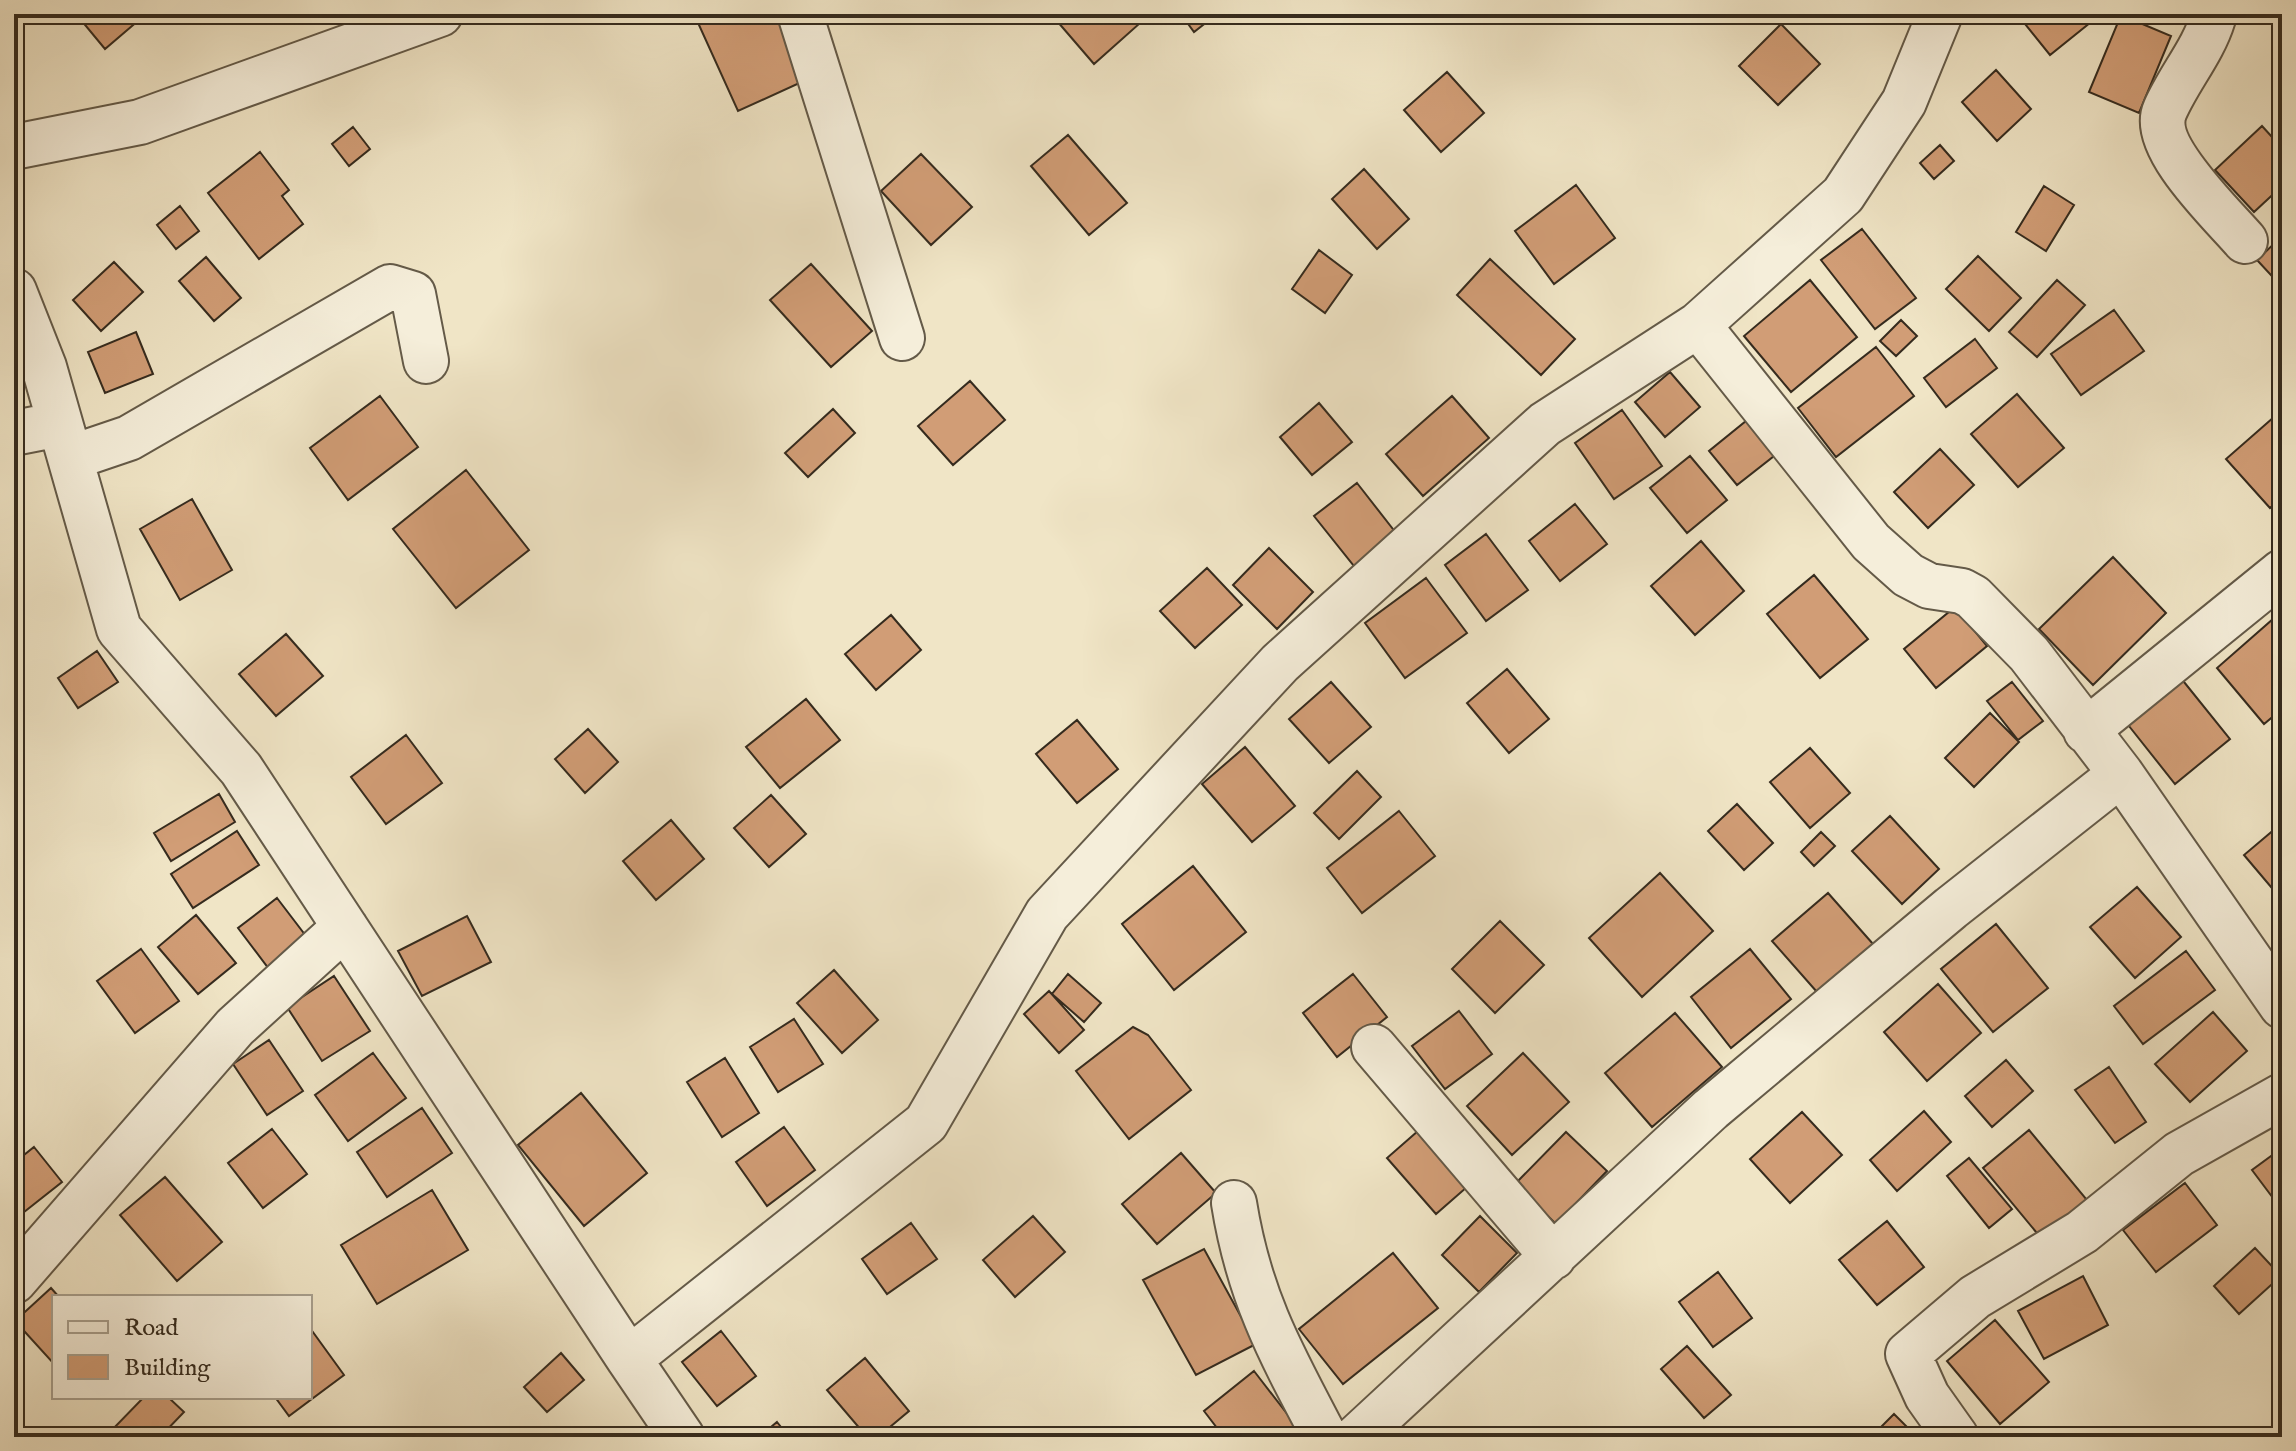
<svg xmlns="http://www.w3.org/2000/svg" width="2296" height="1451" viewBox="0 0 2296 1451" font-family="'IM FELL English',serif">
  <rect width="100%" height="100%" fill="#f0e5c6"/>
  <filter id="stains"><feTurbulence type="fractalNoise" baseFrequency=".0025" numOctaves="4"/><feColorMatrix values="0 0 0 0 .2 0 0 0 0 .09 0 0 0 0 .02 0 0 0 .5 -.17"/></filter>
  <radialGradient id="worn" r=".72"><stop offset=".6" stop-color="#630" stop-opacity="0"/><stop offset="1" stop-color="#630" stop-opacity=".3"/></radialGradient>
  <!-- building -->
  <path fill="#d19d76" stroke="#352b1e" stroke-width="2" d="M 76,14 L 146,14 L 105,49 Z
    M 694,14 L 789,14 L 817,75 L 738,111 Z
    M 1065,14 L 1131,14 L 1139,24 L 1094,64 L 1057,21 Z
    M 1181,14 L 1217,14 L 1194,32 Z
    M 2017,14 L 2101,14 L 2050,55 Z
    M 2121,15 L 2171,36 L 2139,113 L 2089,92 Z
    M 1781,24 L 1820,64 L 1778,105 L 1739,66 Z
    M 1996,70 L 2031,109 L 1997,141 L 1962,102 Z
    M 1447,72 L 1484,113 L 1441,152 L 1404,110 Z
    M 2262,126 L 2282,148 L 2282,186 L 2254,212 L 2215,170 Z
    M 353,127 L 370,149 L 349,166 L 332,144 Z
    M 1068,135 L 1127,203 L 1089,235 L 1031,166 Z
    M 1940,145 L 1954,161 L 1934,179 L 1920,163 Z
    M 260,152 L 289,190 L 282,196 L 303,224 L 259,259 L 208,193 Z
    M 921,154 L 972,207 L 931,245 L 881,191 Z
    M 1364,169 L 1409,219 L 1377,249 L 1332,199 Z
    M 1576,185 L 1615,238 L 1554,284 L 1515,231 Z
    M 2044,186 L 2074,205 L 2046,251 L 2016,232 Z
    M 180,206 L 199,231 L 176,249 L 157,225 Z
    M 1862,229 L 1916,298 L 1875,329 L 1821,260 Z
    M 2282,236 L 2282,287 L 2257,260 Z
    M 1319,250 L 1352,275 L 1325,313 L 1292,289 Z
    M 1978,256 L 2021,298 L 1989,331 L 1946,289 Z
    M 206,257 L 241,298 L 214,321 L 179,281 Z
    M 1490,259 L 1575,339 L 1541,375 L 1457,295 Z
    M 114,262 L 143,292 L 101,331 L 73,300 Z
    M 811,264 L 872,331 L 831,367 L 770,300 Z
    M 1810,280 L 1857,337 L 1791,392 L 1744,336 Z
    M 2057,280 L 2085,305 L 2037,357 L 2009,332 Z
    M 2114,310 L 2144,351 L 2081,395 L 2051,354 Z
    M 1901,320 L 1917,336 L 1896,356 L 1880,341 Z
    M 136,332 L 153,374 L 105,393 L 88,352 Z
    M 1975,339 L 1997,368 L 1946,407 L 1924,378 Z
    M 1876,347 L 1914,396 L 1836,457 L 1798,408 Z
    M 1670,372 L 1700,407 L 1665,437 L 1635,402 Z
    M 970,381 L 1005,420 L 953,465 L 918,426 Z
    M 2017,394 L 2064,448 L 2018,487 L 1971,434 Z
    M 380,396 L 418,447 L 348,500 L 310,448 Z
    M 1452,396 L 1489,438 L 1423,496 L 1386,454 Z
    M 1319,403 L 1352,442 L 1312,475 L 1280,437 Z
    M 833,409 L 855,433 L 808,477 L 785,453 Z
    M 1622,410 L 1662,466 L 1614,499 L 1575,443 Z
    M 2282,410 L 2282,498 L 2270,508 L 2226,459 Z
    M 1746,421 L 1774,456 L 1737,485 L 1709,451 Z
    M 1940,449 L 1974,485 L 1928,528 L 1894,492 Z
    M 1690,456 L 1727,500 L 1687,533 L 1650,488 Z
    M 466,470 L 529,550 L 456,608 L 393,529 Z
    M 1357,483 L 1396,533 L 1354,566 L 1314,516 Z
    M 192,499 L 232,570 L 180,600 L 140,529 Z
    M 1575,504 L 1607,544 L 1560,581 L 1529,541 Z
    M 1486,534 L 1528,590 L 1486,621 L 1445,565 Z
    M 1701,541 L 1744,591 L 1695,635 L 1651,586 Z
    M 1269,548 L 1313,592 L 1277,629 L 1233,585 Z
    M 2113,557 L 2166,613 L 2093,685 L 2039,629 Z
    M 1207,568 L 1242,605 L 1195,648 L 1160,611 Z
    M 1814,575 L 1868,639 L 1820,678 L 1767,614 Z
    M 1426,578 L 1467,633 L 1405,678 L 1365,623 Z
    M 1955,607 L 1987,646 L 1936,688 L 1904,649 Z
    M 891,615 L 921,650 L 876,690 L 845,654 Z
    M 2273,619 L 2282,629 L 2282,709 L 2264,724 L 2217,668 Z
    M 286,634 L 323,676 L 276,716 L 239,674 Z
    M 97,651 L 118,682 L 78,708 L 58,678 Z
    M 1507,669 L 1549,719 L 1509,753 L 1467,703 Z
    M 2180,677 L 2230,739 L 2175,784 L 2125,721 Z
    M 1331,682 L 1371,727 L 1329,763 L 1289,719 Z
    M 2012,682 L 2043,721 L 2018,740 L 1987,701 Z
    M 806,699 L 840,740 L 780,788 L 746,747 Z
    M 1990,713 L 2019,742 L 1974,787 L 1945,758 Z
    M 1077,720 L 1118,769 L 1077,803 L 1036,754 Z
    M 588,729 L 618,762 L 585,793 L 555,759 Z
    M 406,735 L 442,783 L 386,824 L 351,777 Z
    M 1245,747 L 1295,806 L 1252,842 L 1202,784 Z
    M 1810,748 L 1850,793 L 1810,828 L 1770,782 Z
    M 1357,771 L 1381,797 L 1339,839 L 1314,813 Z
    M 219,794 L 235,822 L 171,861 L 154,833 Z
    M 771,795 L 806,834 L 769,867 L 734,828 Z
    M 1737,804 L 1773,843 L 1744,870 L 1708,831 Z
    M 1399,811 L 1435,856 L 1362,913 L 1327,868 Z
    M 1890,816 L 1939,869 L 1902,904 L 1852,851 Z
    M 671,820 L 704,859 L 656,900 L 623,861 Z
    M 2282,823 L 2282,900 L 2244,855 Z
    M 237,831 L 259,865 L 193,908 L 171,874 Z
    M 1821,832 L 1835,846 L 1814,866 L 1801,852 Z
    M 1193,866 L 1246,932 L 1174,990 L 1122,924 Z
    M 1660,873 L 1713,931 L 1642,997 L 1589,938 Z
    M 2137,887 L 2181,937 L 2135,978 L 2090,927 Z
    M 1828,893 L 1873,944 L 1817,992 L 1772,941 Z
    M 277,898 L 309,940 L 269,969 L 238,928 Z
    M 196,915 L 236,963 L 198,994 L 158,947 Z
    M 467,916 L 491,962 L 422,996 L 398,951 Z
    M 1500,921 L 1544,965 L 1495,1013 L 1452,969 Z
    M 1996,924 L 2048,988 L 1993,1032 L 1941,969 Z
    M 141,949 L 179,1001 L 135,1033 L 97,981 Z
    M 1750,949 L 1791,999 L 1731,1048 L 1691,997 Z
    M 2186,951 L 2215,990 L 2143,1044 L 2114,1006 Z
    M 834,970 L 878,1020 L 842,1053 L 797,1003 Z
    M 1068,974 L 1101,1003 L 1084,1022 L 1052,994 Z
    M 1353,974 L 1387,1017 L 1337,1057 L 1303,1013 Z
    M 334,976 L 370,1031 L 322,1061 L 287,1007 Z
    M 1938,984 L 1981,1033 L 1927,1081 L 1884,1032 Z
    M 1049,991 L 1084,1030 L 1059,1053 L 1024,1014 Z
    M 1459,1011 L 1492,1054 L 1445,1089 L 1412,1046 Z
    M 2213,1012 L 2247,1051 L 2190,1102 L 2155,1064 Z
    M 1675,1013 L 1722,1067 L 1652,1127 L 1605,1073 Z
    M 794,1019 L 823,1064 L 778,1092 L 750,1047 Z
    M 1133,1027 L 1148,1035 L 1191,1090 L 1129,1139 L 1076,1071 Z
    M 269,1040 L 303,1091 L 267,1115 L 233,1064 Z
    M 373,1053 L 406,1098 L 348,1141 L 315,1095 Z
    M 1523,1053 L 1569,1102 L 1512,1155 L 1467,1106 Z
    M 725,1058 L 759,1113 L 722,1137 L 687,1082 Z
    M 2006,1060 L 2033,1091 L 1992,1127 L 1965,1096 Z
    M 2109,1067 L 2146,1122 L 2115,1143 L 2075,1090 Z
    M 581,1093 L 647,1173 L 584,1226 L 518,1145 Z
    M 422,1108 L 452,1153 L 387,1197 L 357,1152 Z
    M 1924,1111 L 1951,1142 L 1897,1191 L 1870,1160 Z
    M 1802,1112 L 1842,1155 L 1790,1203 L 1750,1159 Z
    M 1426,1124 L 1475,1180 L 1436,1214 L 1387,1158 Z
    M 784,1127 L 815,1170 L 767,1206 L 736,1162 Z
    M 272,1129 L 307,1174 L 263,1208 L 228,1163 Z
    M 2029,1130 L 2087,1200 L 2041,1238 L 1983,1168 Z
    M 1566,1132 L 1607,1171 L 1556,1224 L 1515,1184 Z
    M 34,1147 L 62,1182 L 14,1220 L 14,1163 Z
    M 2282,1148 L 2282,1210 L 2252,1170 Z
    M 1181,1153 L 1216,1193 L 1157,1244 L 1122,1204 Z
    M 1969,1158 L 2012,1209 L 1989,1228 L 1947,1176 Z
    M 165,1177 L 222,1242 L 177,1281 L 120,1215 Z
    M 2185,1183 L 2217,1225 L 2156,1272 L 2123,1230 Z
    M 432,1190 L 468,1250 L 377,1304 L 341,1245 Z
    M 1033,1216 L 1065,1252 L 1015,1297 L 983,1260 Z
    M 1480,1216 L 1517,1253 L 1479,1292 L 1442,1255 Z
    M 1887,1221 L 1924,1267 L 1877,1305 L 1839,1260 Z
    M 911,1223 L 937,1259 L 887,1294 L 862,1259 Z
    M 2255,1248 L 2281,1276 L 2239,1314 L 2214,1286 Z
    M 1204,1249 L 1256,1344 L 1196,1375 L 1143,1280 Z
    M 1393,1253 L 1438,1308 L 1343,1384 L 1299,1329 Z
    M 1718,1272 L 1752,1318 L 1713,1347 L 1679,1302 Z
    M 2083,1276 L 2108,1325 L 2044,1359 L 2018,1311 Z
    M 51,1288 L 59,1297 L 54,1297 L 54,1364 L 15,1321 Z
    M 1995,1320 L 2049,1382 L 2000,1424 L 1947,1361 Z
    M 310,1328 L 344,1375 L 289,1416 L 275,1397 L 310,1397 Z
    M 721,1331 L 756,1376 L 717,1406 L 682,1362 Z
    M 1687,1346 L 1731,1395 L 1704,1418 L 1661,1369 Z
    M 561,1353 L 584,1380 L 547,1412 L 524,1387 Z
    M 865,1358 L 909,1411 L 878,1437 L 867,1437 L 827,1390 Z
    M 1254,1371 L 1298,1428 L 1286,1437 L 1224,1437 L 1204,1411 Z
    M 144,1397 L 168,1397 L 184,1412 L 160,1437 L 113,1437 L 109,1433 Z
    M 1894,1414 L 1917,1437 L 1871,1437 Z
    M 777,1422 L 789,1437 L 759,1437 Z"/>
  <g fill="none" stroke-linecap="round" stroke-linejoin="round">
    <defs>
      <path id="minor" d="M 800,14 L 902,338
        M 2210,14 L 2213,18 C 2203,51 2179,78 2165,110 C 2149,146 2223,215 2245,241
        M 14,147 L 140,122 L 440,14
        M 14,291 L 44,367 L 119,629 L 241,769 L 629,1359 L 926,1123 L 1047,914 L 1280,663 L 1545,424 L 1698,325 L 1843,195 L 1904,102 L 1940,14
        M 1698,325 L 1871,542 L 1908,575 L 1929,586 L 1962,591 L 1973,597 L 2029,654 L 2121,774 L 2282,1006
        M 14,433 L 60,424
        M 70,458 L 129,438 L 390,287 L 413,294 L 426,361
        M 2086,731 L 2282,572
        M 1374,1047 L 1553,1257
        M 1234,1203 C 1249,1297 1281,1354 1325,1437
        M 14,1281 L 235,1027 L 345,927
        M 629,1359 L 682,1437
        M 1357,1437 L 1711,1109 L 1951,908 L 2121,774
        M 1956,1437 L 1927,1396 L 1908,1354 L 1975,1297 L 2082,1232 L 2179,1154 L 2282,1096"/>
    </defs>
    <!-- minor casing -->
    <use href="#minor" stroke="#645a48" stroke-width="48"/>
    <!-- minor -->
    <use href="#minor" stroke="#f5eeda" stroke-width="44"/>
  </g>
  <!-- margin -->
  <rect width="2296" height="1451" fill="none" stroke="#f0e5c6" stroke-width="48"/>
  <rect x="16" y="16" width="2264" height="1419" fill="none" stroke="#352b1e" stroke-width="4"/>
  <rect x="24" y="24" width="2248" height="1403" fill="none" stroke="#352b1e" stroke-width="2"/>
  <!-- legend -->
  <rect x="52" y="1295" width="260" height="104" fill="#f5eeda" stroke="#a8a08f" stroke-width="2"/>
  <rect x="68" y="1321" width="40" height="12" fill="#f5eeda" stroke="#a8a08f" stroke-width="2"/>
  <text x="124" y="1335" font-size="24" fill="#352b1e">Road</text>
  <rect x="68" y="1355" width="40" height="24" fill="#d19d76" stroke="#a8a08f" stroke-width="2"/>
  <text x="124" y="1375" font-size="24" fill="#352b1e">Building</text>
  <rect width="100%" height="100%" filter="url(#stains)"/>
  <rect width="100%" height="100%" fill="url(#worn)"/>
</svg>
